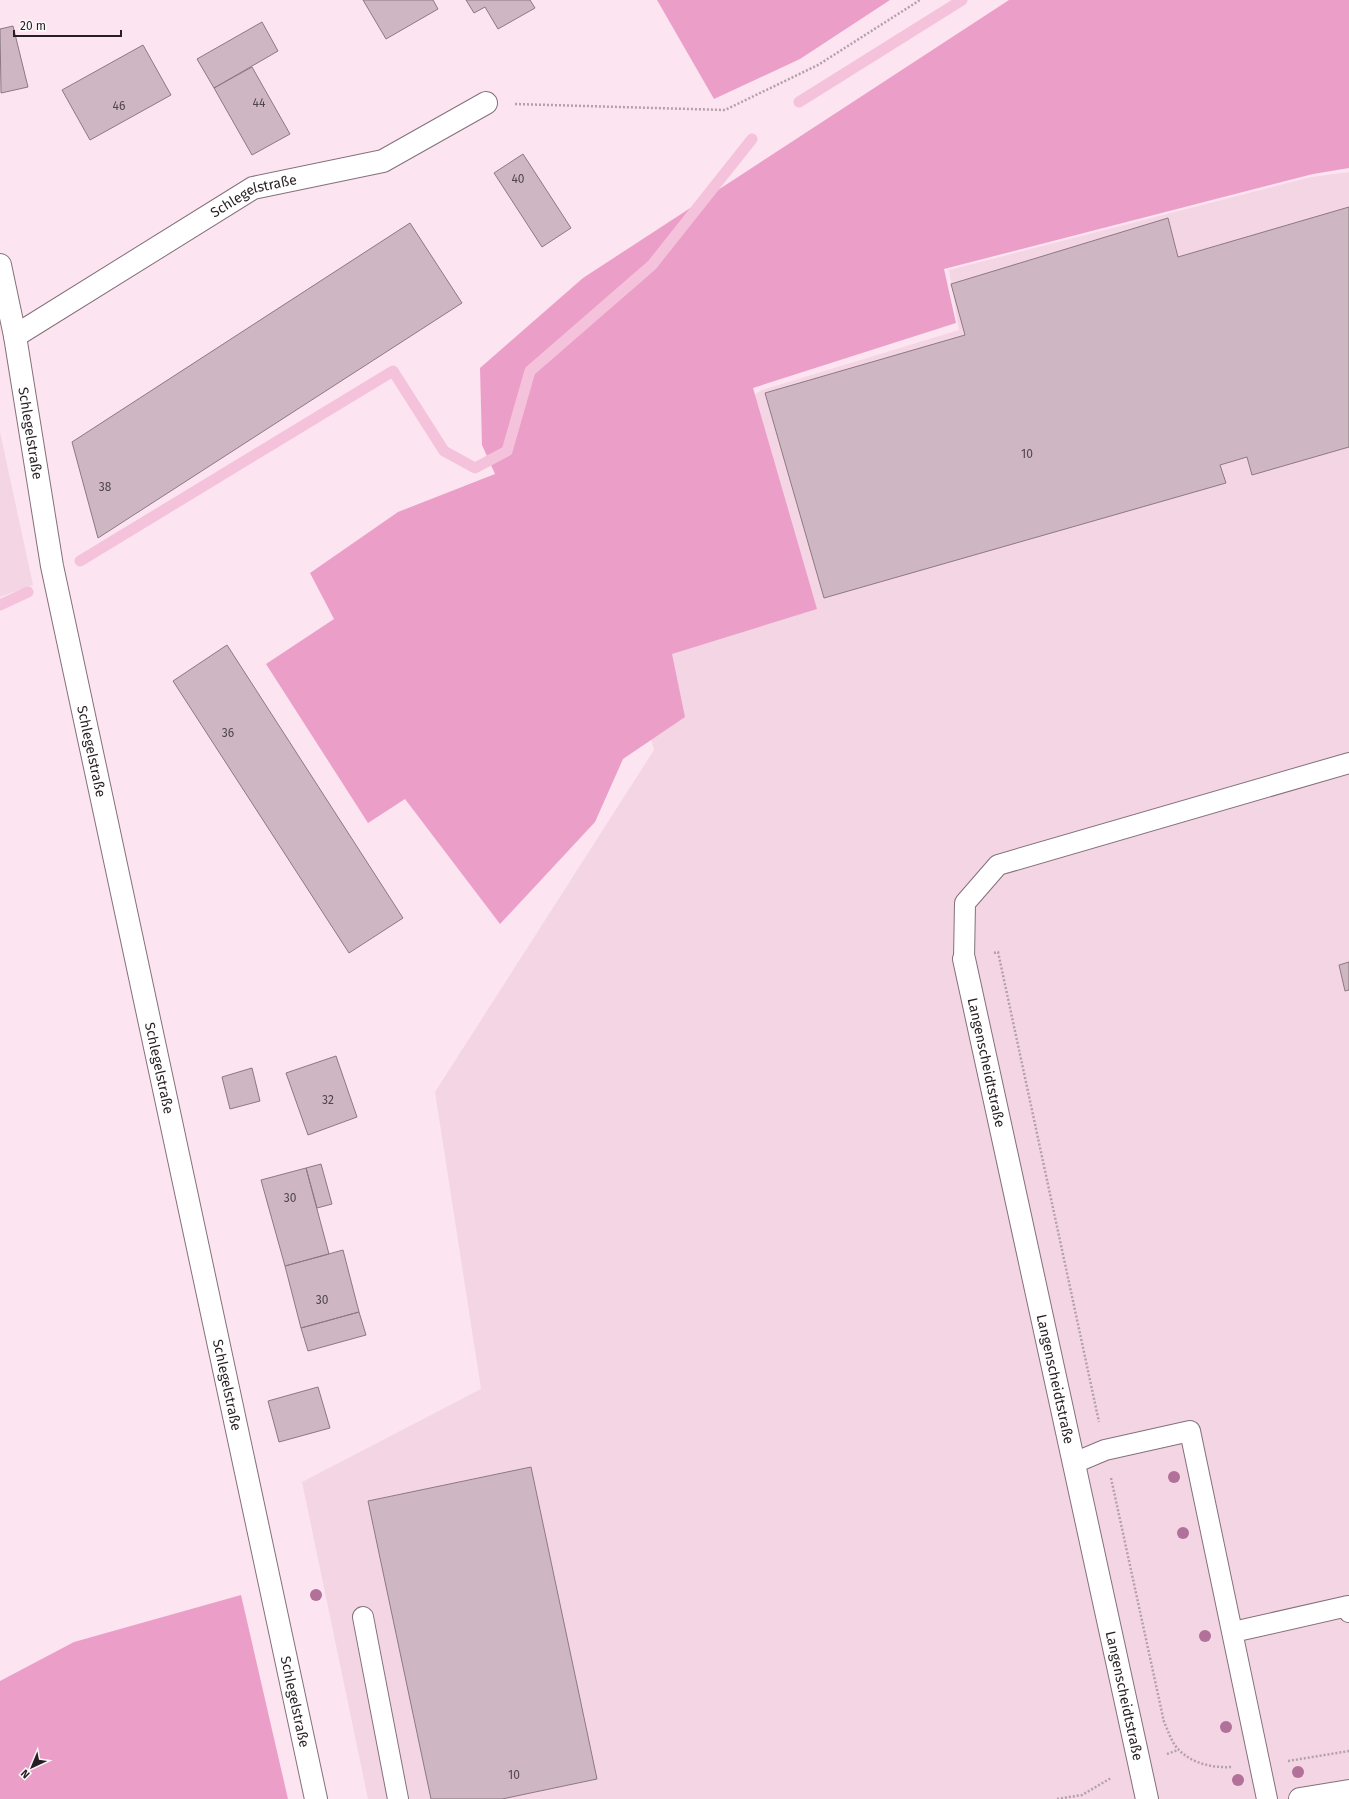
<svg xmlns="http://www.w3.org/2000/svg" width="1349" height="1799" viewBox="0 0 1349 1799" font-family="'Fira Sans',sans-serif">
  <rect width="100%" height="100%" fill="#fce4f0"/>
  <!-- built -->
  <path fill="#f4d5e4" d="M 1349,172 L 1349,1799 L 368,1799 L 302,1482 L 481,1389 L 435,1092 L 654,750 L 589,496 L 762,390 L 959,330 L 949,270 L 1311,177 Z
    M 0,432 L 33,585 L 0,597 Z"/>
  <!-- green -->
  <path fill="#eb9fc8" d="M 657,0 L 890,0 L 800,59 L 714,99 Z
    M 1009,0 L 1349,0 L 1349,168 L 1313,174 L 944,269 L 956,323 L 753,388 L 817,609 L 672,654 L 685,717 L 623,759 L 595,822 L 500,924 L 405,799 L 368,823 L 266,664 L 334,619 L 310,573 L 398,512 L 495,474 L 482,445 L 480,368 L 583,278 Z
    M 241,1595 L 288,1799 L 0,1799 L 0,1681 L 74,1642 Z"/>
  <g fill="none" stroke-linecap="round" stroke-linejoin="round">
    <!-- stream -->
    <path stroke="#f5c2dc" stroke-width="11" d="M 799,102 L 962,0
      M 80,561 L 393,371 L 444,451 L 475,468 L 507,451 L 530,371 L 652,265 L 752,139
      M 0,605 L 28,592"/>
  </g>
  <!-- building -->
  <path fill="#ceb7c2" stroke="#8d7883" d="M 363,0 L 433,0 L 438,9 L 386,39 Z
    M 466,0 L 530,0 L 535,8 L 498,29 L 485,7 L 474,13 Z
    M 262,22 L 278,51 L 214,88 L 197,59 Z
    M 13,26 L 28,87 L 1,93 L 0,29 Z
    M 143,45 L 171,95 L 90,140 L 62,90 Z
    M 252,67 L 290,134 L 252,155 L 214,88 Z
    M 523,154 L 571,228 L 542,247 L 494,173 Z
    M 1349,207 L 1349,447 L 1252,475 L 1247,457 L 1220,465 L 1226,483 L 824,598 L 765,393 L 965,335 L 951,284 L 1168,218 L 1178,257 Z
    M 410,223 L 462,303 L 98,538 L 72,442 Z
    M 227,645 L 403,918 L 349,953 L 173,681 Z
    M 1349,962 L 1349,990 L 1345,991 L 1339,965 Z
    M 336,1056 L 357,1117 L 308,1135 L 286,1073 Z
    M 252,1068 L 260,1101 L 230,1109 L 222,1077 Z
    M 321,1164 L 332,1204 L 317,1208 L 306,1168 Z
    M 306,1168 L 329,1254 L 285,1266 L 261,1180 Z
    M 343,1250 L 359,1312 L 301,1328 L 285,1266 Z
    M 359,1312 L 366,1335 L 308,1351 L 301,1328 Z
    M 318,1387 L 330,1428 L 279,1442 L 268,1401 Z
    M 531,1467 L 597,1779 L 502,1799 L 431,1799 L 368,1501 Z"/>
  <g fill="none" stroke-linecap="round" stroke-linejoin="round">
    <defs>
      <path id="service" d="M 964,959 L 965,903 L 998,865 L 1349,763
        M 1074,1463 L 1105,1450 L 1190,1431 L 1267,1799
        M 363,1617 L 398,1799
        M 1233,1632 L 1348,1606 L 1349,1612"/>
      <g id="minor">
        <path id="s1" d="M 0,265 L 15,336 L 52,566 L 316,1799"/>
        <path id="s2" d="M 15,336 L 253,188 L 383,161 L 486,103"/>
        <path id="s3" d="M 964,959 L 1147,1799"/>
        <path d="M 1300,1799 L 1349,1791"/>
      </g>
    </defs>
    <!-- service casing -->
    <use href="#service" stroke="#84707a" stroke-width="22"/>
    <!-- minor casing -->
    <use href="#minor" stroke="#84707a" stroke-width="24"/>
    <!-- path -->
    <path stroke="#b3a1aa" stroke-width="2.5" stroke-dasharray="2 2" stroke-linecap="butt" d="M 515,104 L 725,110 L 818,65 L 920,0
      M 994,953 L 998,952 L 1099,1422
      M 1111,1478 L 1164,1722 C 1168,1730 1172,1744 1179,1750 C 1193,1764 1213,1768 1232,1767
      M 1167,1754 L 1178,1750
      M 1288,1761 L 1349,1751
      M 1057,1799 L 1082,1795 L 1111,1778"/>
    <!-- service -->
    <use href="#service" stroke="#fff" stroke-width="20"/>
    <!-- minor -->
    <use href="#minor" stroke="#fff" stroke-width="22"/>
  </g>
  <!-- trees -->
  <g fill="#b17199">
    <circle cx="1174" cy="1477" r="6"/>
    <circle cx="1183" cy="1533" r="6"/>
    <circle cx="316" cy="1595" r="6"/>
    <circle cx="1205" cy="1636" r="6"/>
    <circle cx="1226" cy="1727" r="6"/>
    <circle cx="1298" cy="1772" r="6"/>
    <circle cx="1238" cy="1780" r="6"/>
  </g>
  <g text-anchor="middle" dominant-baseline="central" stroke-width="3" stroke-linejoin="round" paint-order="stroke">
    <!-- number labels -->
    <g font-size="12" fill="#51454b">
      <text x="259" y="103">44</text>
      <text x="119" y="106">46</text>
      <text x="518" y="179">40</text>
      <text x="1027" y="454">10</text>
      <text x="105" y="487">38</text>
      <text x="228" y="733">36</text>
      <text x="328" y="1100">32</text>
      <text x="290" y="1198">30</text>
      <text x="322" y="1300">30</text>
      <text x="514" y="1775">10</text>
    </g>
    <!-- street labels -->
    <g font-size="14" fill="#271f23" stroke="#fcf7fa">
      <text stroke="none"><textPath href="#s2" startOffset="278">Schlegelstraße</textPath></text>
      <text stroke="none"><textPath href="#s1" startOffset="171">Schlegelstraße</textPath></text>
      <text stroke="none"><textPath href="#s1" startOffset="495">Schlegelstraße</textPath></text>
      <text stroke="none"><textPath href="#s3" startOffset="106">Langenscheidtstraße</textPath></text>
      <text stroke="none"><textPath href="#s1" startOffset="819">Schlegelstraße</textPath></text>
      <text stroke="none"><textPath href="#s3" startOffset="430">Langenscheidtstraße</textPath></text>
      <text stroke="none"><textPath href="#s1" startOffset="1143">Schlegelstraße</textPath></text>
      <text stroke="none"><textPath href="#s3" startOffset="754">Langenscheidtstraße</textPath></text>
      <text stroke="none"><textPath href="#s1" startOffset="1467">Schlegelstraße</textPath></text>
    </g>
  </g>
  <!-- north arrow -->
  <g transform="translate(32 1767) rotate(224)" stroke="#fcf7fa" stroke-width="3" paint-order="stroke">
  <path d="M0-3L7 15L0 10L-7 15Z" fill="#271f23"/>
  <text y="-6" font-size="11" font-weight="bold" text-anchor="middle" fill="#271f23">N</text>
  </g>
  <!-- scale -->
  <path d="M14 30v6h107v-6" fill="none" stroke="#271f23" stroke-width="2"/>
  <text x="20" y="30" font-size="12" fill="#271f23" stroke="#fcf7fa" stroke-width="3" paint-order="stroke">20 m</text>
</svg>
